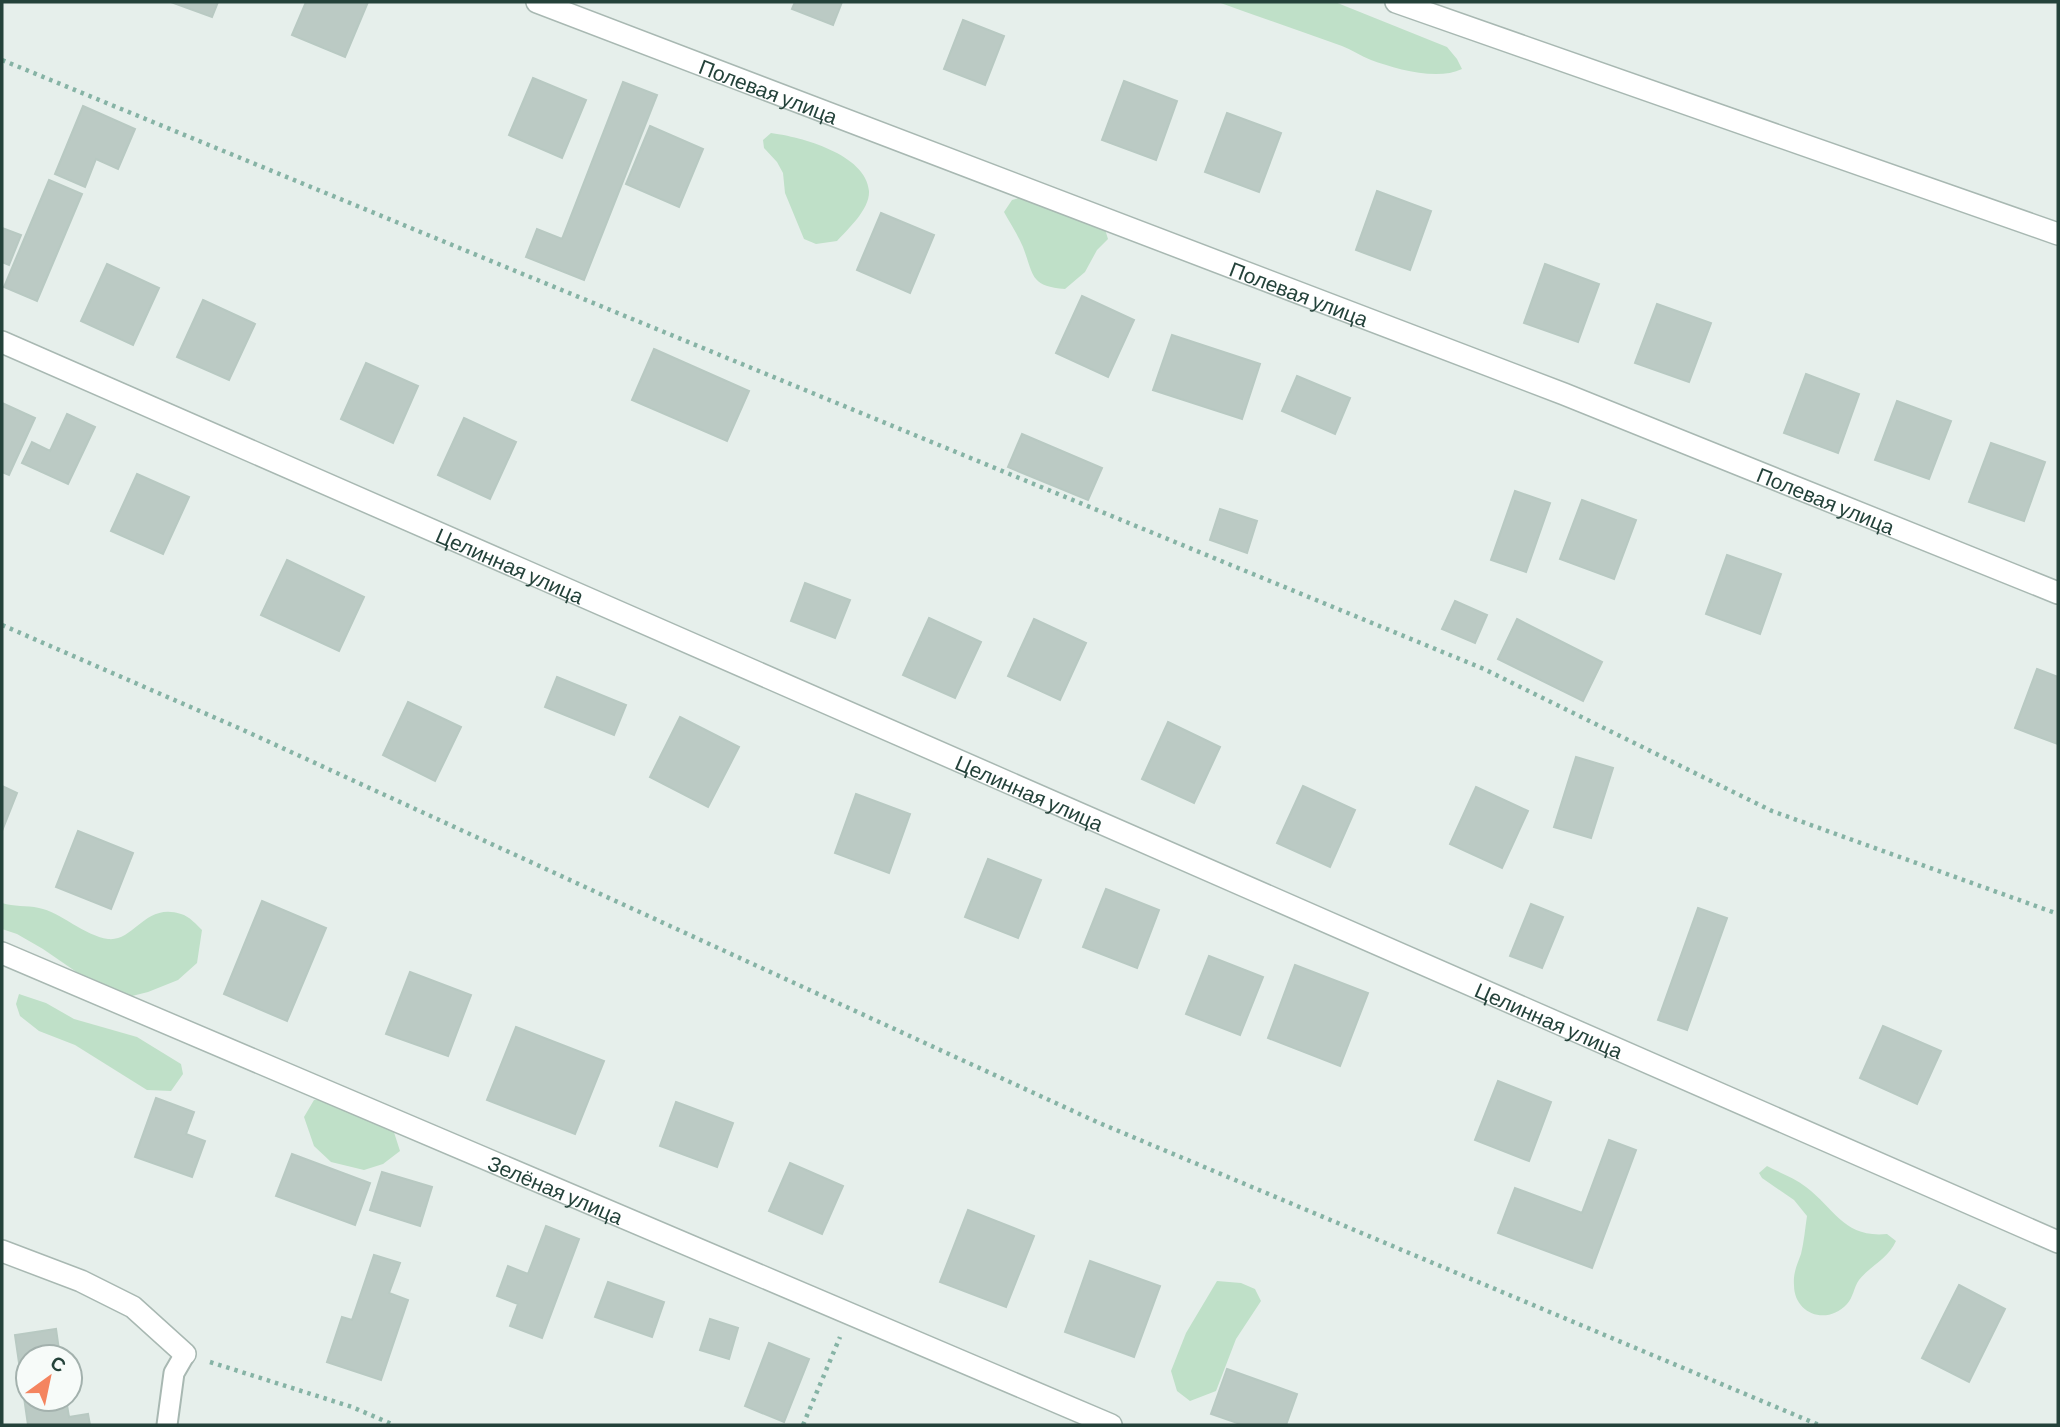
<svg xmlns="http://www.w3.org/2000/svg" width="2060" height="1427" viewBox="0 0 2060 1427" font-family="Barlow,sans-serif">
  <rect width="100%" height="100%" fill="#e6efeb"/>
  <!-- green -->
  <path fill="#bfe0c8" d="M 1218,2 L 1335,2 L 1447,47 L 1457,59 L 1462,69 C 1437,81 1396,69 1371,60 C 1361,56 1352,50 1342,46 C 1301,31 1259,17 1218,2 Z
    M 771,133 C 801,137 866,154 869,191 C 870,209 848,229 837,241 L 816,244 L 804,239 L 785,193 L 783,173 L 777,162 L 764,148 L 763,140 Z
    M 1022,197 L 1104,226 L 1108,239 L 1097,250 L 1085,272 L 1065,289 C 1030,286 1034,276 1023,247 C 1018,235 1010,223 1004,212 L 1012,200 Z
    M 2,903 C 14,907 26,905 39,908 C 60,912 85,936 108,939 C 134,942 145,902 181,914 C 189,916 197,925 202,930 L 197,963 L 178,980 L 148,992 L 128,997 L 107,993 L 43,949 L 17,934 L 2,929 Z
    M 19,994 L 46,1003 L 74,1019 L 137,1037 L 181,1064 L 183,1074 L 171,1091 L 147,1090 L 75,1045 L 39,1031 L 20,1016 L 16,1004 Z
    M 335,1098 L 392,1126 L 400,1151 L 383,1164 L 364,1170 L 331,1162 L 314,1146 L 304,1117 L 314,1100 Z
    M 1767,1166 C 1780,1173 1795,1178 1806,1187 C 1836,1210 1844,1238 1887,1234 L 1896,1241 C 1888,1259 1871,1265 1859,1280 C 1854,1287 1853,1298 1847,1304 C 1827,1326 1794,1314 1794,1285 C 1793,1273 1797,1265 1801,1254 C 1804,1242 1805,1229 1807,1216 L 1794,1200 L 1762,1178 L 1759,1173 Z
    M 1217,1281 L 1241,1283 L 1255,1289 L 1261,1301 L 1236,1339 L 1216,1391 L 1190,1401 L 1177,1391 L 1171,1371 L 1186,1333 Z"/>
  <!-- building -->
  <path fill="#bbcac4" stroke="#b8c9c2" stroke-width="2" d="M 171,2 L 218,2 L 212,17 Z
    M 306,2 L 368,2 L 345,57 L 292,35 Z
    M 795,2 L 842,2 L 833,25 L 792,9 Z
    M 963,20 L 1004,36 L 985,85 L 944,69 Z
    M 533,78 L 586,100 L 562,158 L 509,135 Z
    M 1124,81 L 1177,101 L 1156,160 L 1102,140 Z
    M 623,82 L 657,95 L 584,280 L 526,257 L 537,229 L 562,239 Z
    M 83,106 L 135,129 L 118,169 L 96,159 L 85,187 L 55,174 Z
    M 1227,113 L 1281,133 L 1259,192 L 1205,172 Z
    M 650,126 L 703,149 L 679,207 L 626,184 Z
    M 49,180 L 82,194 L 37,301 L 4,287 Z
    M 1377,191 L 1431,211 L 1410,270 L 1356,250 Z
    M 881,213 L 934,235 L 910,293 L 857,270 Z
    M 2,228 L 21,235 L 9,265 L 2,262 Z
    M 107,264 L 159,288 L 133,345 L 81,321 Z
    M 1545,264 L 1599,284 L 1578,342 L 1524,323 Z
    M 1082,296 L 1134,320 L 1108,377 L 1056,353 Z
    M 203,300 L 255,324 L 229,380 L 177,357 Z
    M 1657,304 L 1711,323 L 1689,382 L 1635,363 Z
    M 1172,335 L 1260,364 L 1242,419 L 1153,390 Z
    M 654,349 L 749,391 L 727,441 L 632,400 Z
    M 366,363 L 418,386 L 393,443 L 341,419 Z
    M 1806,374 L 1859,394 L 1838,453 L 1784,433 Z
    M 1297,376 L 1350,398 L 1335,434 L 1282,411 Z
    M 1897,401 L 1951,421 L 1929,479 L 1875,460 Z
    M 2,403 L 35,418 L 9,475 L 2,472 Z
    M 67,414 L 95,427 L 68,484 L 22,463 L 32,442 L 50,451 Z
    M 464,418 L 516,442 L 490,499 L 438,475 Z
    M 1022,434 L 1102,468 L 1088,500 L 1008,467 Z
    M 1991,443 L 2045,462 L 2024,521 L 1969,502 Z
    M 137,474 L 189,497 L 163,554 L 111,531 Z
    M 1515,491 L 1550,503 L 1526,572 L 1491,560 Z
    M 1582,500 L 1636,520 L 1614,579 L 1560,559 Z
    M 1220,509 L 1257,521 L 1247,553 L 1210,540 Z
    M 1727,555 L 1781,574 L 1760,634 L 1706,614 Z
    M 287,560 L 364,597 L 339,651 L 261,615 Z
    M 805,583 L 850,600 L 835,638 L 791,621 Z
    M 1455,601 L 1487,615 L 1475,643 L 1442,629 Z
    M 929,618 L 981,642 L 955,698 L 903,675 Z
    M 1034,619 L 1086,643 L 1060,700 L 1008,676 Z
    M 1517,619 L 1602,662 L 1583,701 L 1498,659 Z
    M 2037,669 L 2058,677 L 2058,744 L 2015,728 Z
    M 557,677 L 626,705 L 614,735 L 545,707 Z
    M 408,702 L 461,727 L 435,781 L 383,755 Z
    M 680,717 L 739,747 L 708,807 L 650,777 Z
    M 1168,722 L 1220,747 L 1194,803 L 1142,779 Z
    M 1576,757 L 1613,768 L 1591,838 L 1554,827 Z
    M 2,786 L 17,793 L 2,831 Z
    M 1303,786 L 1355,810 L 1330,867 L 1277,843 Z
    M 1476,787 L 1528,811 L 1502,868 L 1450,844 Z
    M 856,794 L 910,814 L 889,873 L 835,853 Z
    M 78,831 L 133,853 L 111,909 L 56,887 Z
    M 988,859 L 1041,880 L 1018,938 L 965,917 Z
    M 1106,889 L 1159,910 L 1137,968 L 1083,947 Z
    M 262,901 L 326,928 L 287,1021 L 224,994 Z
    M 1531,904 L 1563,917 L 1542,968 L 1510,956 Z
    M 1698,908 L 1727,918 L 1687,1030 L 1658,1020 Z
    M 1209,956 L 1263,977 L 1240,1035 L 1186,1014 Z
    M 1295,965 L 1368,993 L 1340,1066 L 1268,1038 Z
    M 410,972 L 471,995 L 448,1056 L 386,1034 Z
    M 1883,1026 L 1941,1051 L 1917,1104 L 1860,1078 Z
    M 516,1027 L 604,1061 L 575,1134 L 487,1100 Z
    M 1498,1081 L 1551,1102 L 1529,1161 L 1475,1140 Z
    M 156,1098 L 194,1112 L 186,1134 L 205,1141 L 192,1177 L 135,1157 Z
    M 676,1102 L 733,1123 L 717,1167 L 660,1146 Z
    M 1609,1140 L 1636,1150 L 1592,1268 L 1498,1233 L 1515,1188 L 1582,1213 Z
    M 292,1154 L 370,1183 L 355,1225 L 276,1196 Z
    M 790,1163 L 843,1186 L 822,1234 L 769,1211 Z
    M 382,1172 L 432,1187 L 420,1226 L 370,1210 Z
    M 968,1210 L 1034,1236 L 1006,1307 L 940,1282 Z
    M 546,1226 L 579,1239 L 542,1338 L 510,1326 L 518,1304 L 497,1296 L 508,1266 L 528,1274 Z
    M 374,1255 L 400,1263 L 389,1293 L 408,1300 L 381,1380 L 327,1362 L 342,1317 L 352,1320 Z
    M 1090,1261 L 1160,1286 L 1134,1357 L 1065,1332 Z
    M 608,1282 L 664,1302 L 652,1337 L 595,1317 Z
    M 1959,1285 L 2005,1309 L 1969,1382 L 1922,1358 Z
    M 710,1319 L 738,1328 L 729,1359 L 700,1350 Z
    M 56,1329 L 60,1357 L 28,1357 L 28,1399 L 66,1399 L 69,1417 L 88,1414 L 90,1425 L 28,1425 L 15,1335 Z
    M 769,1343 L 809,1359 L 784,1422 L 745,1406 Z
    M 1227,1369 L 1297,1394 L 1286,1425 L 1243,1425 L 1211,1414 Z"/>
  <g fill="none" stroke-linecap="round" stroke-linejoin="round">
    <defs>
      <path id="lane" d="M 167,1425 L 174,1373 L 185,1354"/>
      <g id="street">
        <path id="s1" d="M 537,2 L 1564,394 L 2058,593"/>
        <path d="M 1396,2 L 2058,234"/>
        <path id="s2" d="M 2,342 L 2058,1242"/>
        <path id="s3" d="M 2,953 L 1111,1425"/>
        <path d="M 2,1251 L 81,1281 L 133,1307 L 185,1354"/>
      </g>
    </defs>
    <!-- lane casing -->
    <use href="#lane" stroke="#a8b8b2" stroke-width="23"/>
    <!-- street casing -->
    <use href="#street" stroke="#a8b8b2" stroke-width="24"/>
    <!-- path -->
    <path stroke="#86b3a5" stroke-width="4.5" stroke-dasharray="3.5 5" stroke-linecap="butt" d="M 2,60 L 1484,669 L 1772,811 L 2058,914
      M 2,625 L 241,729 L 1097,1122 L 1819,1425
      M 210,1362 L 352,1407 L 394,1425
      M 803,1425 L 840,1337"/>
    <!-- lane -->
    <use href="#lane" stroke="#fff" stroke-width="19"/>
    <!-- street -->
    <use href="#street" stroke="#fff" stroke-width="21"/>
  </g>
  <g text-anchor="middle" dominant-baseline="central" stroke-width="6" stroke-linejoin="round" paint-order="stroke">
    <!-- street labels -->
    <g font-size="21" fill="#24423a" stroke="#f7fbf9">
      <text stroke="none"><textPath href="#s1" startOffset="248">Полевая улица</textPath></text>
      <text stroke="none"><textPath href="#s1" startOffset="816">Полевая улица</textPath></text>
      <text stroke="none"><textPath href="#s1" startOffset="1382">Полевая улица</textPath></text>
      <text stroke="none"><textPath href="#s2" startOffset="555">Целинная улица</textPath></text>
      <text stroke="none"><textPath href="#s2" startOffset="1122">Целинная улица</textPath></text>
      <text stroke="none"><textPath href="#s2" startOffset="1689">Целинная улица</textPath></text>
      <text stroke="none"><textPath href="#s3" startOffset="602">Зелёная улица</textPath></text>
    </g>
  </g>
  <!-- border -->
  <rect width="2060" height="1427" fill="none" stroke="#24423a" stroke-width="7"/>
  <!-- north arrow -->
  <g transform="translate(49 1378) rotate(33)"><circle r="33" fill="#f7fbf9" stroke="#a3b1ad" stroke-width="2"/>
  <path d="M0-5L12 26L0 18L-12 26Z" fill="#f4845f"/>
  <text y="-10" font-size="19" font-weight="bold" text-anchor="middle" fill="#24423a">С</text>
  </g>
</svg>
